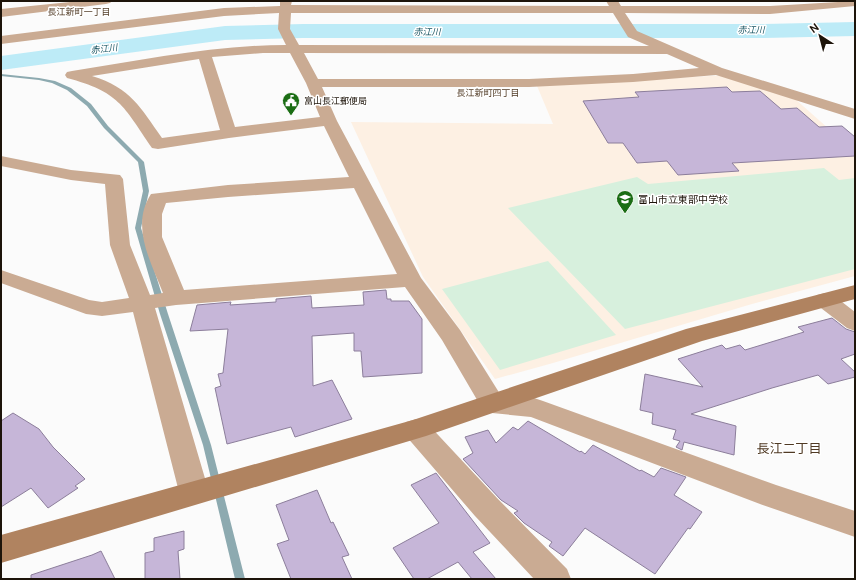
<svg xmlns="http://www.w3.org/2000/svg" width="856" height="580" viewBox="0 0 856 580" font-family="'DM Sans','Noto Sans JP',sans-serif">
  <rect width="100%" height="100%" fill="#fbfbfb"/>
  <!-- built -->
  <path fill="#fdf0e3" d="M 727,75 L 794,98 L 855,152 L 855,276 L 752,304 L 553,363 L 495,379 L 423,277 L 351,122 L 553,124 L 537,86 Z"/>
  <!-- green -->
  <path fill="#d7f0dd" d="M 824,168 L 839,180 L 855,178 L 855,269 L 625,329 L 508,208 L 637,177 L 648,184 Z
    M 548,261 L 616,335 L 500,370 L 442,289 Z"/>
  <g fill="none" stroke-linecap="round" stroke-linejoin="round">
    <!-- stream -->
    <path fill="#8daab0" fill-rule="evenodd" d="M 855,25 L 855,27 L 844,30 L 842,29 Z
      M 1,74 L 39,78 L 55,81 L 71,88 L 91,104 L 108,126 L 144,162 L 149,191 L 141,228 L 168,314 L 211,445 L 245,579 L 235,579 L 203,445 L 160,314 L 135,228 L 143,191 L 138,162 L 104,128 L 87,106 L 67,90 L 52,83 L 39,80 L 1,76 Z"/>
    <!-- river -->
    <path fill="#bdebf7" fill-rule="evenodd" d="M 855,22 L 855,36 L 764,38 L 303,38 L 225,40 L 1,70 L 1,56 L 225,26 L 303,24 L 764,24 Z"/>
  </g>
  <!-- building -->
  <path fill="#c6b6d8" stroke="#8c7e9b" d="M 727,87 L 732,92 L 760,91 L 781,109 L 797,108 L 819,127 L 842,126 L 855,137 L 855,156 L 732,163 L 739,171 L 678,175 L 667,161 L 637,163 L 623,143 L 608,143 L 583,101 L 639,97 L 635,92 Z
    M 386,290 L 387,299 L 391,299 L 391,301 L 409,301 L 422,319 L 422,373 L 363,377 L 361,351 L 354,351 L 354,333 L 312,336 L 313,386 L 332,380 L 352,419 L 295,437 L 291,427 L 227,444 L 215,388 L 221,386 L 218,374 L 223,373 L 228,329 L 190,331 L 197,305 L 231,302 L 230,305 L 276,302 L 276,299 L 311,296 L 312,308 L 364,305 L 363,292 Z
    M 832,318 L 846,329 L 855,332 L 855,354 L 841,359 L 855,372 L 855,377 L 828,384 L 818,375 L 772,388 L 691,414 L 736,426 L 734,455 L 684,442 L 682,450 L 676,447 L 680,441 L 673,439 L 676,430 L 652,424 L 653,413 L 640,410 L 645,374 L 703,387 L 678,359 L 722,345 L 726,349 L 740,345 L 745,350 L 804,332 L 798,327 Z
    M 13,413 L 39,429 L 53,447 L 85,479 L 75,486 L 78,488 L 48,508 L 31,488 L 1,507 L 1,421 Z
    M 528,421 L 580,452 L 581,451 L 585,454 L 593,445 L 640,471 L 641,470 L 654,477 L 661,468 L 686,477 L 674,495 L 702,512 L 690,529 L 688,528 L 655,574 L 585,528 L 563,556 L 549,546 L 552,542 L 524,523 L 514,513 L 518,511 L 501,500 L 463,459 L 473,453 L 465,437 L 488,430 L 496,443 L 513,427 L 518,430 Z
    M 436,473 L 490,543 L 473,552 L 496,579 L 472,579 L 458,562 L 427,579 L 414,579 L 393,548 L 439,523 L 411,485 Z
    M 317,490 L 331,523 L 333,522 L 349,555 L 342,557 L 352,579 L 291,579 L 277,544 L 289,540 L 276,505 Z
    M 184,531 L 184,549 L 178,551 L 180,579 L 145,579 L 145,553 L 154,551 L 154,538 Z
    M 101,551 L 115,579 L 31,579 L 31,575 L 92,555 Z"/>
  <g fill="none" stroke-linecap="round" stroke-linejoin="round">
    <!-- street -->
    <path fill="#caab93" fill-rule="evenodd" d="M 80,1 L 112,1 L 110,3 L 106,4 L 1,17 L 1,9 Z
      M 280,1 L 292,1 L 291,5 L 609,6 L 606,1 L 618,1 L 621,6 L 770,6 L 855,1 L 855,6 L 770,14 L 625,13 L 637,31 L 722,68 L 855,109 L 855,119 L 716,75 L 633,82 L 529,87 L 322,87 L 337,121 L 421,278 L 460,330 L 500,394 L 534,398 L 543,401 L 776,485 L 855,511 L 855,537 L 760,504 L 531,417 L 492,413 L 483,410 L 442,340 L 405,287 L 176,305 L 155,308 L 209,492 L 204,501 L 194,504 L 184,501 L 179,492 L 133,312 L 102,316 L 86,314 L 1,283 L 1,270 L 89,300 L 102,302 L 129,298 L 110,245 L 105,184 L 71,180 L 1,166 L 1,156 L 71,170 L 120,175 L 123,179 L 130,245 L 150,295 L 163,293 C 151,262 130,226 151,194 L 228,185 L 349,177 L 324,126 L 229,138 L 158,149 L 152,148 C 123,105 119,92 67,78 L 65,75 L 67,72 L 72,71 C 143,60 214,45 286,45 L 278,29 L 279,13 L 224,16 L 1,44 L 1,36 L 224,8 L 280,6 ZM 291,13 L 613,13 L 628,37 L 649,46 L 299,45 L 290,29 ZM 263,53 L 290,53 L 306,83 L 320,117 L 235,127 L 212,57 ZM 304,53 L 667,54 L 699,68 L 633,74 L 529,79 L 318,79 ZM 199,59 L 220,130 L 162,138 C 140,107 131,88 92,76 ZM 354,188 L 397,274 L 184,290 L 162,237 L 162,214 L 166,203 L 228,197 Z
      M 825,293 L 833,295 L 855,312 L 855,331 L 847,328 L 817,305 L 814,300 L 817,295 Z
      M 416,419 L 426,422 L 497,498 L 567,569 L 571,579 L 534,579 L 475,516 L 406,436 L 402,429 L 406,422 Z"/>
    <!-- secondary -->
    <path fill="#b08360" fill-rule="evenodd" d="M 855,285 L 855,299 L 702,341 L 426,436 L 1,563 L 1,535 L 413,420 L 686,329 Z"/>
  </g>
  <!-- icons -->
  <defs>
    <symbol id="civic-pin" viewBox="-11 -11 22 30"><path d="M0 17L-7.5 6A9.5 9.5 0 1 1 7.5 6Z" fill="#1b6d14" stroke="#fff"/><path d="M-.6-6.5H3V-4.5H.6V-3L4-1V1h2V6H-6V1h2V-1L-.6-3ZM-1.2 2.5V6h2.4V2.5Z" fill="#fff"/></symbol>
    <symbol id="school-pin" viewBox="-11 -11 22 30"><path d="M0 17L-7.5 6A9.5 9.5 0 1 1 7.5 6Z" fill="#1b6d14" stroke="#fff"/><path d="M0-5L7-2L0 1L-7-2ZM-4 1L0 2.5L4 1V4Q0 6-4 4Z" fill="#fff"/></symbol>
  </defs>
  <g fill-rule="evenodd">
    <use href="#civic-pin" x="281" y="91" width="20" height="27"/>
    <use href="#school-pin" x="615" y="189" width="20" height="27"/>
  </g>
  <g text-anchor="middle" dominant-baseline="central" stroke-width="3" stroke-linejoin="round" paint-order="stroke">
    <!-- far-neighbourhood labels -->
    <g font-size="9" fill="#503a24" stroke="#fff">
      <text x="79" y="12">長江新町一丁目</text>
      <text x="488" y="93">長江新町四丁目</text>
    </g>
    <!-- far-water labels -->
    <g font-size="9" font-style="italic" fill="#165361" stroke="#fff">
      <text x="751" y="30">赤江川</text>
      <text x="427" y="32">赤江川</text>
      <text transform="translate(104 49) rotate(-7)">赤江川</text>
    </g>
    <!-- far-poi labels -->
    <g font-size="9" fill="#1d140a" stroke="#fff" text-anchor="start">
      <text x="304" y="101">富山長江郵便局</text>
    </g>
    <!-- poi labels -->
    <g font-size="10" fill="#1d140a" stroke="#fff" text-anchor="start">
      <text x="638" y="199">富山市立東部中学校</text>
    </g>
    <!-- near-neighbourhood labels -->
    <g font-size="13" fill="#503a24" stroke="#fff">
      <text x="789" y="448">長江二丁目</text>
    </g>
  </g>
  <!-- border -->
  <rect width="856" height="580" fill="none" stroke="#1d140a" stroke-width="4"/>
  <!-- north arrow -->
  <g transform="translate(820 36) rotate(324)" stroke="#ffffff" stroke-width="3" paint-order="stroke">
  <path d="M0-3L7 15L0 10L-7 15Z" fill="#1d140a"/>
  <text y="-6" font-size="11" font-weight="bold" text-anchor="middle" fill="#1d140a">N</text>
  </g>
</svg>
